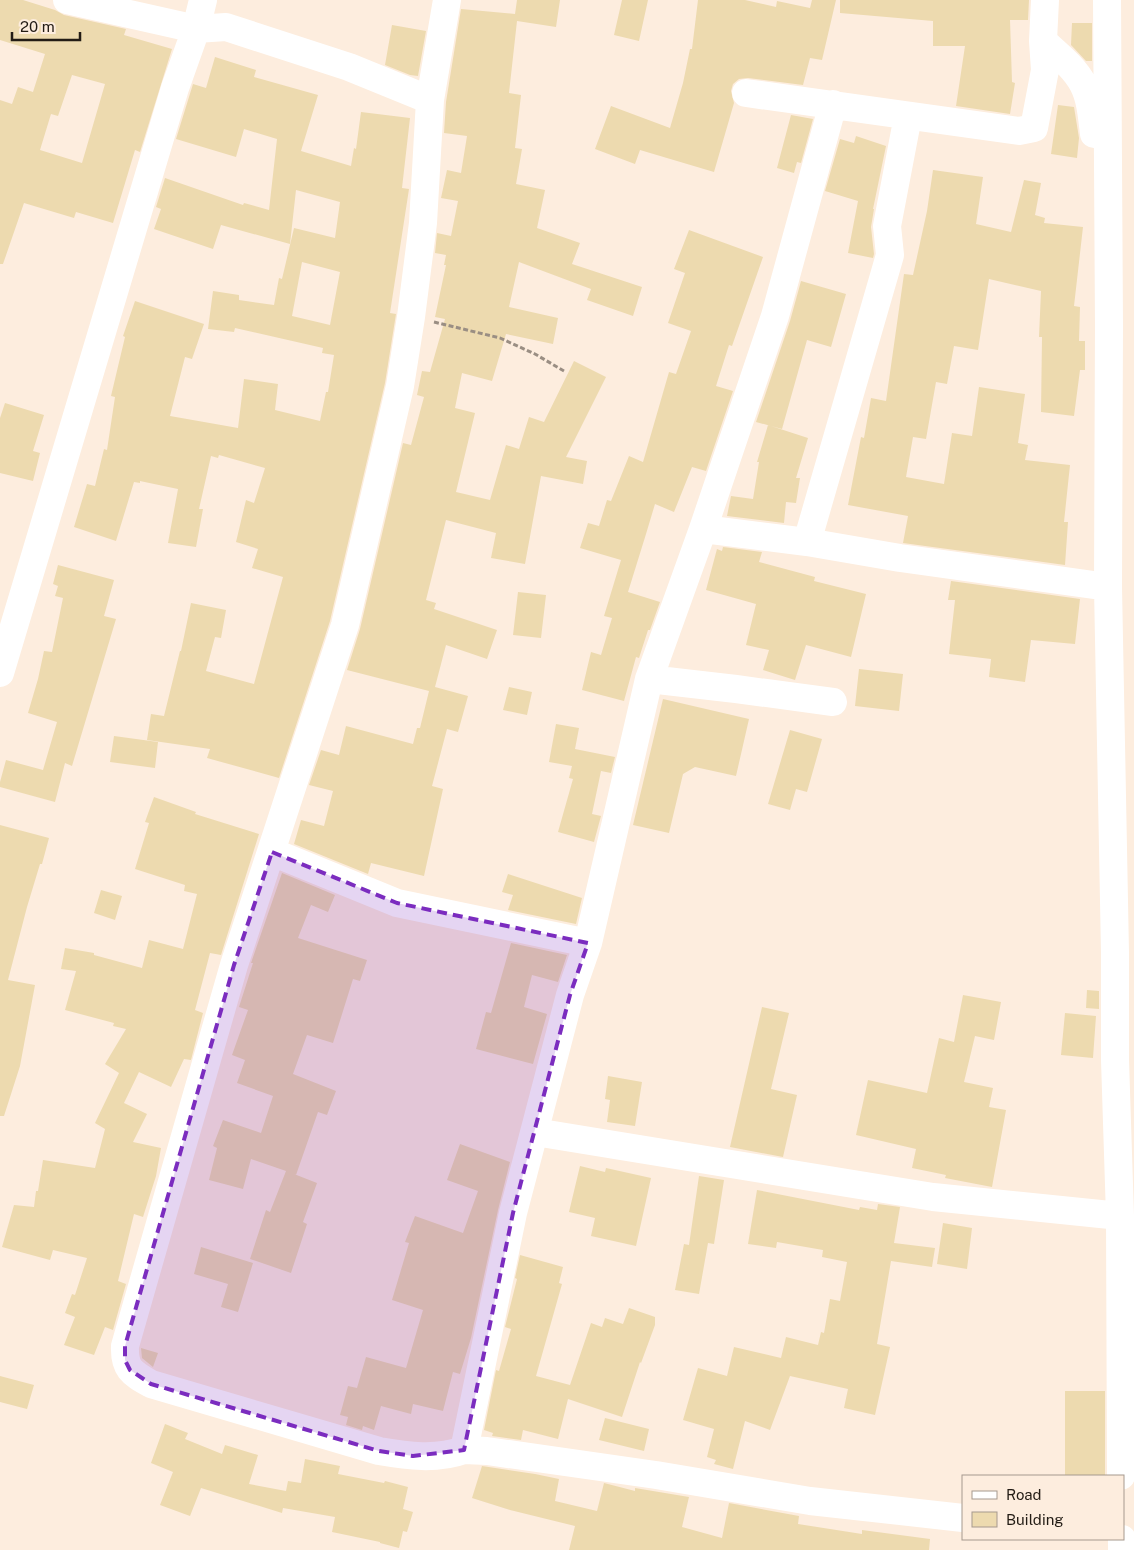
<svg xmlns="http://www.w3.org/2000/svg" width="1134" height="1550" viewBox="0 0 1134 1550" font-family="'Public Sans',sans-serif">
  <rect width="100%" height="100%" fill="#fdedde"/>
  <!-- building -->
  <path fill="#eddaaf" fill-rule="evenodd" d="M 0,0 L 23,0 L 55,10 L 64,15 L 126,29 L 124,35 L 172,49 L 140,152 L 135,150 L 113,223 L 76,212 L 74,218 L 24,203 L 3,264 L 0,264 L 0,100 L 12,104 L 18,87 L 33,92 L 45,54 L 0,40 ZM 72,75 L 105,84 L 82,163 L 40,150 L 51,114 L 58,116 Z
    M 517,0 L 560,0 L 556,27 L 517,21 L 509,93 L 521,95 L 515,148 L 522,149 L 516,184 L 545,190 L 537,228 L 580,243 L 572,264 L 642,287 L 633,316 L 587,300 L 591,289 L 519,262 L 509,307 L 558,318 L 553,344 L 506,334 L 492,381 L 462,373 L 455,408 L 475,413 L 456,492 L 490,500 L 506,445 L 519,449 L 529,417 L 544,422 L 574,361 L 606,377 L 566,457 L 587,461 L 583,484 L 541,476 L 525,564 L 491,558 L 496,533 L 446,520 L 426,600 L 436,603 L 434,609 L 497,630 L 487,659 L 446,645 L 435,687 L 468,696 L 458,732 L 447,729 L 432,786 L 443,789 L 424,876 L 371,863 L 368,874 L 294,844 L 301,820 L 324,826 L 333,791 L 309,785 L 321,750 L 339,755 L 346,726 L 413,744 L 417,728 L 420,728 L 429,691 L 347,670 L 360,629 L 403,443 L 411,445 L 424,397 L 417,395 L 422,371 L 430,372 L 445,319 L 435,317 L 446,265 L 444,265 L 446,255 L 435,253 L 437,233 L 451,236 L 458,201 L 441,198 L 447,170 L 461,173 L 467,136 L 444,133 L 446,102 L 461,9 L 515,14 Z
    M 622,0 L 648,0 L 639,41 L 614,35 Z
    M 698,0 L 745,0 L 776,7 L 777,1 L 810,8 L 812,0 L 836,0 L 822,60 L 810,58 L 803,85 L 748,78 L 739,79 L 733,84 L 731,91 L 734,103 L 714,172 L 640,150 L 635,164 L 595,149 L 611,106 L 670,128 L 683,83 L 690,49 L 692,49 Z
    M 840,0 L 1029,0 L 1028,20 L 1010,20 L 1012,82 L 1015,83 L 1010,114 L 956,106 L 965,46 L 933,46 L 933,21 L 840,13 Z
    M 1072,23 L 1092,23 L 1092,61 L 1086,61 L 1071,45 Z
    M 392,25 L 426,31 L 418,76 L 410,75 L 385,65 Z
    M 215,57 L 256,70 L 254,77 L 318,95 L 301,151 L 351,166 L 354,148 L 356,149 L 361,112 L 410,118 L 402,188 L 409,189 L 390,313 L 396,314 L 385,383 L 330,621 L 279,778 L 207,758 L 210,749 L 147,740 L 151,714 L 164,716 L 180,651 L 181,651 L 191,603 L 226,610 L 221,638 L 215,637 L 206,671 L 254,684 L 283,577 L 252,568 L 258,549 L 236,542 L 246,500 L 254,503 L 265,468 L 219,455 L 218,458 L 211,456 L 199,509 L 203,509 L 196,547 L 168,543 L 178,489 L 140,481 L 140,483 L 134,482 L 116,541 L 74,527 L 87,484 L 95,486 L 104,449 L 107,450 L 115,397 L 111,396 L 125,337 L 123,336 L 135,301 L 204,324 L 192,359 L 185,357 L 170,416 L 238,428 L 244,379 L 278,384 L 275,410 L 320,421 L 326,392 L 328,392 L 334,355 L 322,353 L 323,348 L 235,328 L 234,332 L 208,329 L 213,291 L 239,295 L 239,300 L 274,305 L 279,278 L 282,279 L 294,228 L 335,238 L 340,202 L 296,190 L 290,244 L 221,225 L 213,249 L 154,229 L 161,209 L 156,207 L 165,178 L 243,205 L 244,203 L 269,210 L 277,139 L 244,129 L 236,157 L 176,139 L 193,84 L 206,88 ZM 302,262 L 340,272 L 330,325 L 292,316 Z
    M 1058,105 L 1074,107 L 1079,138 L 1077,158 L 1051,154 Z
    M 791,115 L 813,119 L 801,163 L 797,162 L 794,173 L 777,168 Z
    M 856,136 L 886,146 L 873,209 L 874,209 L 871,227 L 874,254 L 873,258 L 848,253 L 858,201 L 825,191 L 840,139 L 854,143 Z
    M 933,170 L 983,177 L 976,224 L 1011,232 L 1024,180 L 1041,183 L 1035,215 L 1045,218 L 1044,223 L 1083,227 L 1074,306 L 1080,307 L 1079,341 L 1085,341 L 1085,370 L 1080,370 L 1074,416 L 1041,412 L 1042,337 L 1039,337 L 1041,291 L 989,279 L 978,350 L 954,346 L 947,384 L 936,382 L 926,439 L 913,437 L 906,477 L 944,484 L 952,433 L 972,436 L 979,387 L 1025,394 L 1018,443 L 1028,445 L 1025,460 L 1070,465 L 1064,522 L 1068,522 L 1065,565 L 903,543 L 908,516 L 848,505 L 861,437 L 864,438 L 871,398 L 886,401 L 904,274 L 913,275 L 927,211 Z
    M 689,230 L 763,257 L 732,346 L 729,345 L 716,386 L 733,391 L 706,471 L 692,467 L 674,512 L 655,504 L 646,534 L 628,592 L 660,602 L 650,630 L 648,630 L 639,658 L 636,657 L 624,701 L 582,690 L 591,652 L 601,655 L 612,618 L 604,616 L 621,560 L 580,548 L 588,523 L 599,526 L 607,500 L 611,501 L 629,456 L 643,462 L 669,372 L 676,374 L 691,331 L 668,323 L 685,273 L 674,269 Z
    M 801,281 L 846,294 L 831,347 L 807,340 L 782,429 L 756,422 L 790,321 Z
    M 5,403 L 44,415 L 33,451 L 40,453 L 33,481 L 0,473 L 0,418 Z
    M 768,425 L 808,438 L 796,478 L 800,478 L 796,503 L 786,502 L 784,523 L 727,516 L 731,496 L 753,499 L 759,462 L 757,462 Z
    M 723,547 L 762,552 L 759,562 L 815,577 L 814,581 L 866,594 L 851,657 L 806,645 L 795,680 L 763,670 L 769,650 L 746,645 L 756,604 L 706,590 L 717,549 L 722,551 Z
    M 58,565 L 114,580 L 104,616 L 116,619 L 72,766 L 65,763 L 55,802 L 0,787 L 0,782 L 6,760 L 43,770 L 57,722 L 28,713 L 38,679 L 44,651 L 52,652 L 63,598 L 55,596 L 58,586 L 53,584 Z
    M 951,581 L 1080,599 L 1075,644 L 1031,640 L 1025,682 L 989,677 L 991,659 L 949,654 L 955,600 L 948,600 Z
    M 518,592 L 546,595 L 541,638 L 513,635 Z
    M 859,669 L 903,674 L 899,711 L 855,706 Z
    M 509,687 L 532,692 L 527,715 L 503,710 Z
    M 663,699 L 749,719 L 736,776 L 695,767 L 683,774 L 669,833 L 633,825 Z
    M 556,724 L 579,728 L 575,749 L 615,757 L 611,773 L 601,771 L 592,814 L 601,816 L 594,842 L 558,832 L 573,779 L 569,778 L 572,766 L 549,762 Z
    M 790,730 L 822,739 L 807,792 L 796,789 L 790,810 L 768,804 Z
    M 114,736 L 158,742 L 155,768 L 110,762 Z
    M 154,797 L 196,812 L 195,814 L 259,834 L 221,955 L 210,953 L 195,1010 L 203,1013 L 191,1060 L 184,1059 L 171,1087 L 139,1072 L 124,1103 L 147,1114 L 133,1142 L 161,1148 L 156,1176 L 143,1217 L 134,1214 L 118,1281 L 126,1284 L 113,1330 L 105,1327 L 94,1355 L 64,1345 L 75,1317 L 65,1313 L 72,1294 L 75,1295 L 87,1258 L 53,1250 L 50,1260 L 2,1247 L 14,1205 L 34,1207 L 36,1191 L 38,1191 L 43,1160 L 95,1168 L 105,1129 L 95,1123 L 119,1073 L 105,1064 L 126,1029 L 113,1026 L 114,1023 L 65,1010 L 76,971 L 61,969 L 65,948 L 94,953 L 94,955 L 142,968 L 149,940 L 183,949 L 197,894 L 184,891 L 185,885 L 135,869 L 149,823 L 145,822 Z
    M 0,825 L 49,838 L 42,864 L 40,864 L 27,907 L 8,980 L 35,985 L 20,1066 L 4,1116 L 0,1116 Z
    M 282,873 L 335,895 L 328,912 L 311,905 L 298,938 L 367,960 L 360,981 L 353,979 L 333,1043 L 307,1035 L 293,1074 L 336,1091 L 327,1115 L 318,1112 L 296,1175 L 294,1174 L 317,1183 L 303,1222 L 307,1224 L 291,1273 L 250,1259 L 266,1210 L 270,1212 L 286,1171 L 251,1159 L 243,1189 L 209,1180 L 217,1148 L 213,1146 L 223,1120 L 261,1133 L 273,1096 L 237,1083 L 245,1060 L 232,1055 L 248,1010 L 239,1007 L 253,963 L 251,963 Z
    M 508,874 L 582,898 L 576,924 L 508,910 L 513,895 L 502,892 Z
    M 101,890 L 122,896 L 115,920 L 94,913 Z
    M 511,943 L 567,955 L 558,982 L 532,975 L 524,1007 L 547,1014 L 533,1064 L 476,1049 L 486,1012 L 491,1013 Z
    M 1087,990 L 1099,991 L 1099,1009 L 1086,1008 Z
    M 963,995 L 1001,1002 L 994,1040 L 975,1036 L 964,1082 L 993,1088 L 989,1107 L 1006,1110 L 992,1187 L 945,1178 L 946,1175 L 912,1168 L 916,1149 L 856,1135 L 868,1080 L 927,1093 L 939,1038 L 954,1042 Z
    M 762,1007 L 789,1013 L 771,1089 L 797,1095 L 783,1157 L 730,1147 Z
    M 1065,1013 L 1096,1016 L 1093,1058 L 1061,1055 Z
    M 608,1076 L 642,1082 L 635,1126 L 607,1122 L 610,1100 L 605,1099 Z
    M 460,1144 L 510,1162 L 498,1210 L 471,1338 L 460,1374 L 453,1372 L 443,1411 L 413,1404 L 411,1414 L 381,1406 L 374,1430 L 363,1426 L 362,1430 L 346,1425 L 348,1417 L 340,1415 L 348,1386 L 357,1388 L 366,1357 L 406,1368 L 423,1310 L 392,1300 L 409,1243 L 405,1242 L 415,1216 L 463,1233 L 478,1191 L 447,1180 Z
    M 580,1166 L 605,1172 L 606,1168 L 651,1178 L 636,1246 L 591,1236 L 595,1218 L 569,1212 Z
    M 699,1176 L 724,1180 L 714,1244 L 708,1243 L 699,1294 L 675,1290 L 684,1244 L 689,1245 Z
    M 757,1190 L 859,1210 L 860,1207 L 877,1210 L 878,1204 L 900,1207 L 894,1243 L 935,1248 L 932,1267 L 891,1261 L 877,1344 L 890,1347 L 875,1415 L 844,1408 L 848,1389 L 790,1376 L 770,1430 L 745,1421 L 733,1469 L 714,1464 L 716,1460 L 707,1457 L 714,1429 L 683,1420 L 698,1368 L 727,1376 L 734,1347 L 781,1358 L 786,1337 L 818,1345 L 821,1332 L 824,1333 L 830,1299 L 840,1301 L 847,1262 L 822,1257 L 823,1250 L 777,1242 L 776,1248 L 748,1244 Z
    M 943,1223 L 972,1228 L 967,1269 L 937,1264 Z
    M 201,1247 L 253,1263 L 238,1312 L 221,1307 L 228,1284 L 194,1274 Z
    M 520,1255 L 563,1267 L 559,1283 L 562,1284 L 536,1376 L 570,1385 L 591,1323 L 602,1327 L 605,1318 L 623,1324 L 629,1308 L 655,1317 L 655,1325 L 641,1363 L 640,1362 L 622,1417 L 568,1399 L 558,1439 L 523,1430 L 521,1440 L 492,1436 L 493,1433 L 484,1430 L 496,1370 L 499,1371 L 511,1329 L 505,1327 L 517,1279 L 515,1278 Z
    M 141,1348 L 158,1353 L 153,1367 L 142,1358 Z
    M 0,1376 L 34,1385 L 27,1409 L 0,1402 Z
    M 1065,1391 L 1105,1391 L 1105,1476 L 1065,1476 Z
    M 605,1418 L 649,1429 L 644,1451 L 599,1440 Z
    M 165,1424 L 188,1433 L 185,1439 L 222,1454 L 225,1445 L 258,1455 L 249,1484 L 286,1491 L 288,1481 L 301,1483 L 305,1459 L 340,1466 L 338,1474 L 384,1483 L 385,1481 L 408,1487 L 403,1509 L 413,1512 L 407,1532 L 403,1531 L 399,1548 L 380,1543 L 380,1542 L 332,1532 L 335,1517 L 283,1508 L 282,1513 L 201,1488 L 190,1516 L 160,1505 L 173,1472 L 151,1463 Z
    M 482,1466 L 535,1474 L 559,1479 L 555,1501 L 597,1511 L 604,1483 L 635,1491 L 635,1488 L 689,1497 L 682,1527 L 722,1538 L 729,1503 L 799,1516 L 798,1524 L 862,1534 L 862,1530 L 930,1539 L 929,1550 L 569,1550 L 575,1526 L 510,1510 L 472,1498 Z"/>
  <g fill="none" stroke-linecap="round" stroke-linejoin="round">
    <!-- path -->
    <path stroke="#9a8e83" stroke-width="3" stroke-dasharray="5 2.5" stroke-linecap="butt" d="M 434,322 L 500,338 L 535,354 L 564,371"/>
    <!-- minor -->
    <path stroke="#fff" stroke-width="28" d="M 67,0 L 196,29 L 226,27 L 349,67 L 430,100
      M 447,0 L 430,100 L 423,223 L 411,317 L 400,386 L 345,625 L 234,965 L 125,1346 C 124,1369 132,1373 151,1384 L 379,1451 C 408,1456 436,1460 464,1450
      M 1107,0 L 1109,326 L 1108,587 L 1115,953 L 1115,1060 L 1120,1216 L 1121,1476
      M 1043,41 C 1057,54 1074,67 1083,84 C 1091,99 1092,118 1094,134
      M 746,93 L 1019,131 L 1034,128 L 1045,70 L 1043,41 L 1045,0
      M 703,529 L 775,316 L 833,104
      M 807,542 L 890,255 L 887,226 L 908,116
      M 0,673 L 175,88 L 196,29 L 203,0
      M 649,679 L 736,689 L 833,702
      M 272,852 L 397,903 L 588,943
      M 535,1132 L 933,1197 L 1120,1216
      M 963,1518 L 810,1501 L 656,1475 L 487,1451 L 464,1450 L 513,1213 L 570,995 L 588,943 L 649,679 L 703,529 L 807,542 L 900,558 L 1108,587
      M 1122,1539 L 1122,1550"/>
  </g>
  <!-- marked area -->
  <path fill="#7b2cbf" fill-opacity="0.2" stroke="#7b2cbf" stroke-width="4" stroke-dasharray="10 6" stroke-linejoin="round" d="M 272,852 L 397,903 L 588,943 L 570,995 L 513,1213 L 464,1450 L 413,1456 L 379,1451 L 151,1384 L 130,1370 L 125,1360 L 125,1346 L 234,965 Z"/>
  <!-- legend -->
  <rect x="962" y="1475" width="162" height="65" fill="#fdedde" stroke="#a6998e"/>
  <rect x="972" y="1491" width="25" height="8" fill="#ffffff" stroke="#a6998e"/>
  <text x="1006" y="1500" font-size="15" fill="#231c15">Road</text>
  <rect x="972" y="1512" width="25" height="15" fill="#eddaaf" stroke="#a6998e"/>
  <text x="1006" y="1525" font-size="15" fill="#231c15">Building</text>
  <!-- scale -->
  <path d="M12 32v8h68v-8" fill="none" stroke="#231c15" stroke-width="2.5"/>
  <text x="20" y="32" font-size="15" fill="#231c15" stroke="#fdedde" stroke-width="4" paint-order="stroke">20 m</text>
</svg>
